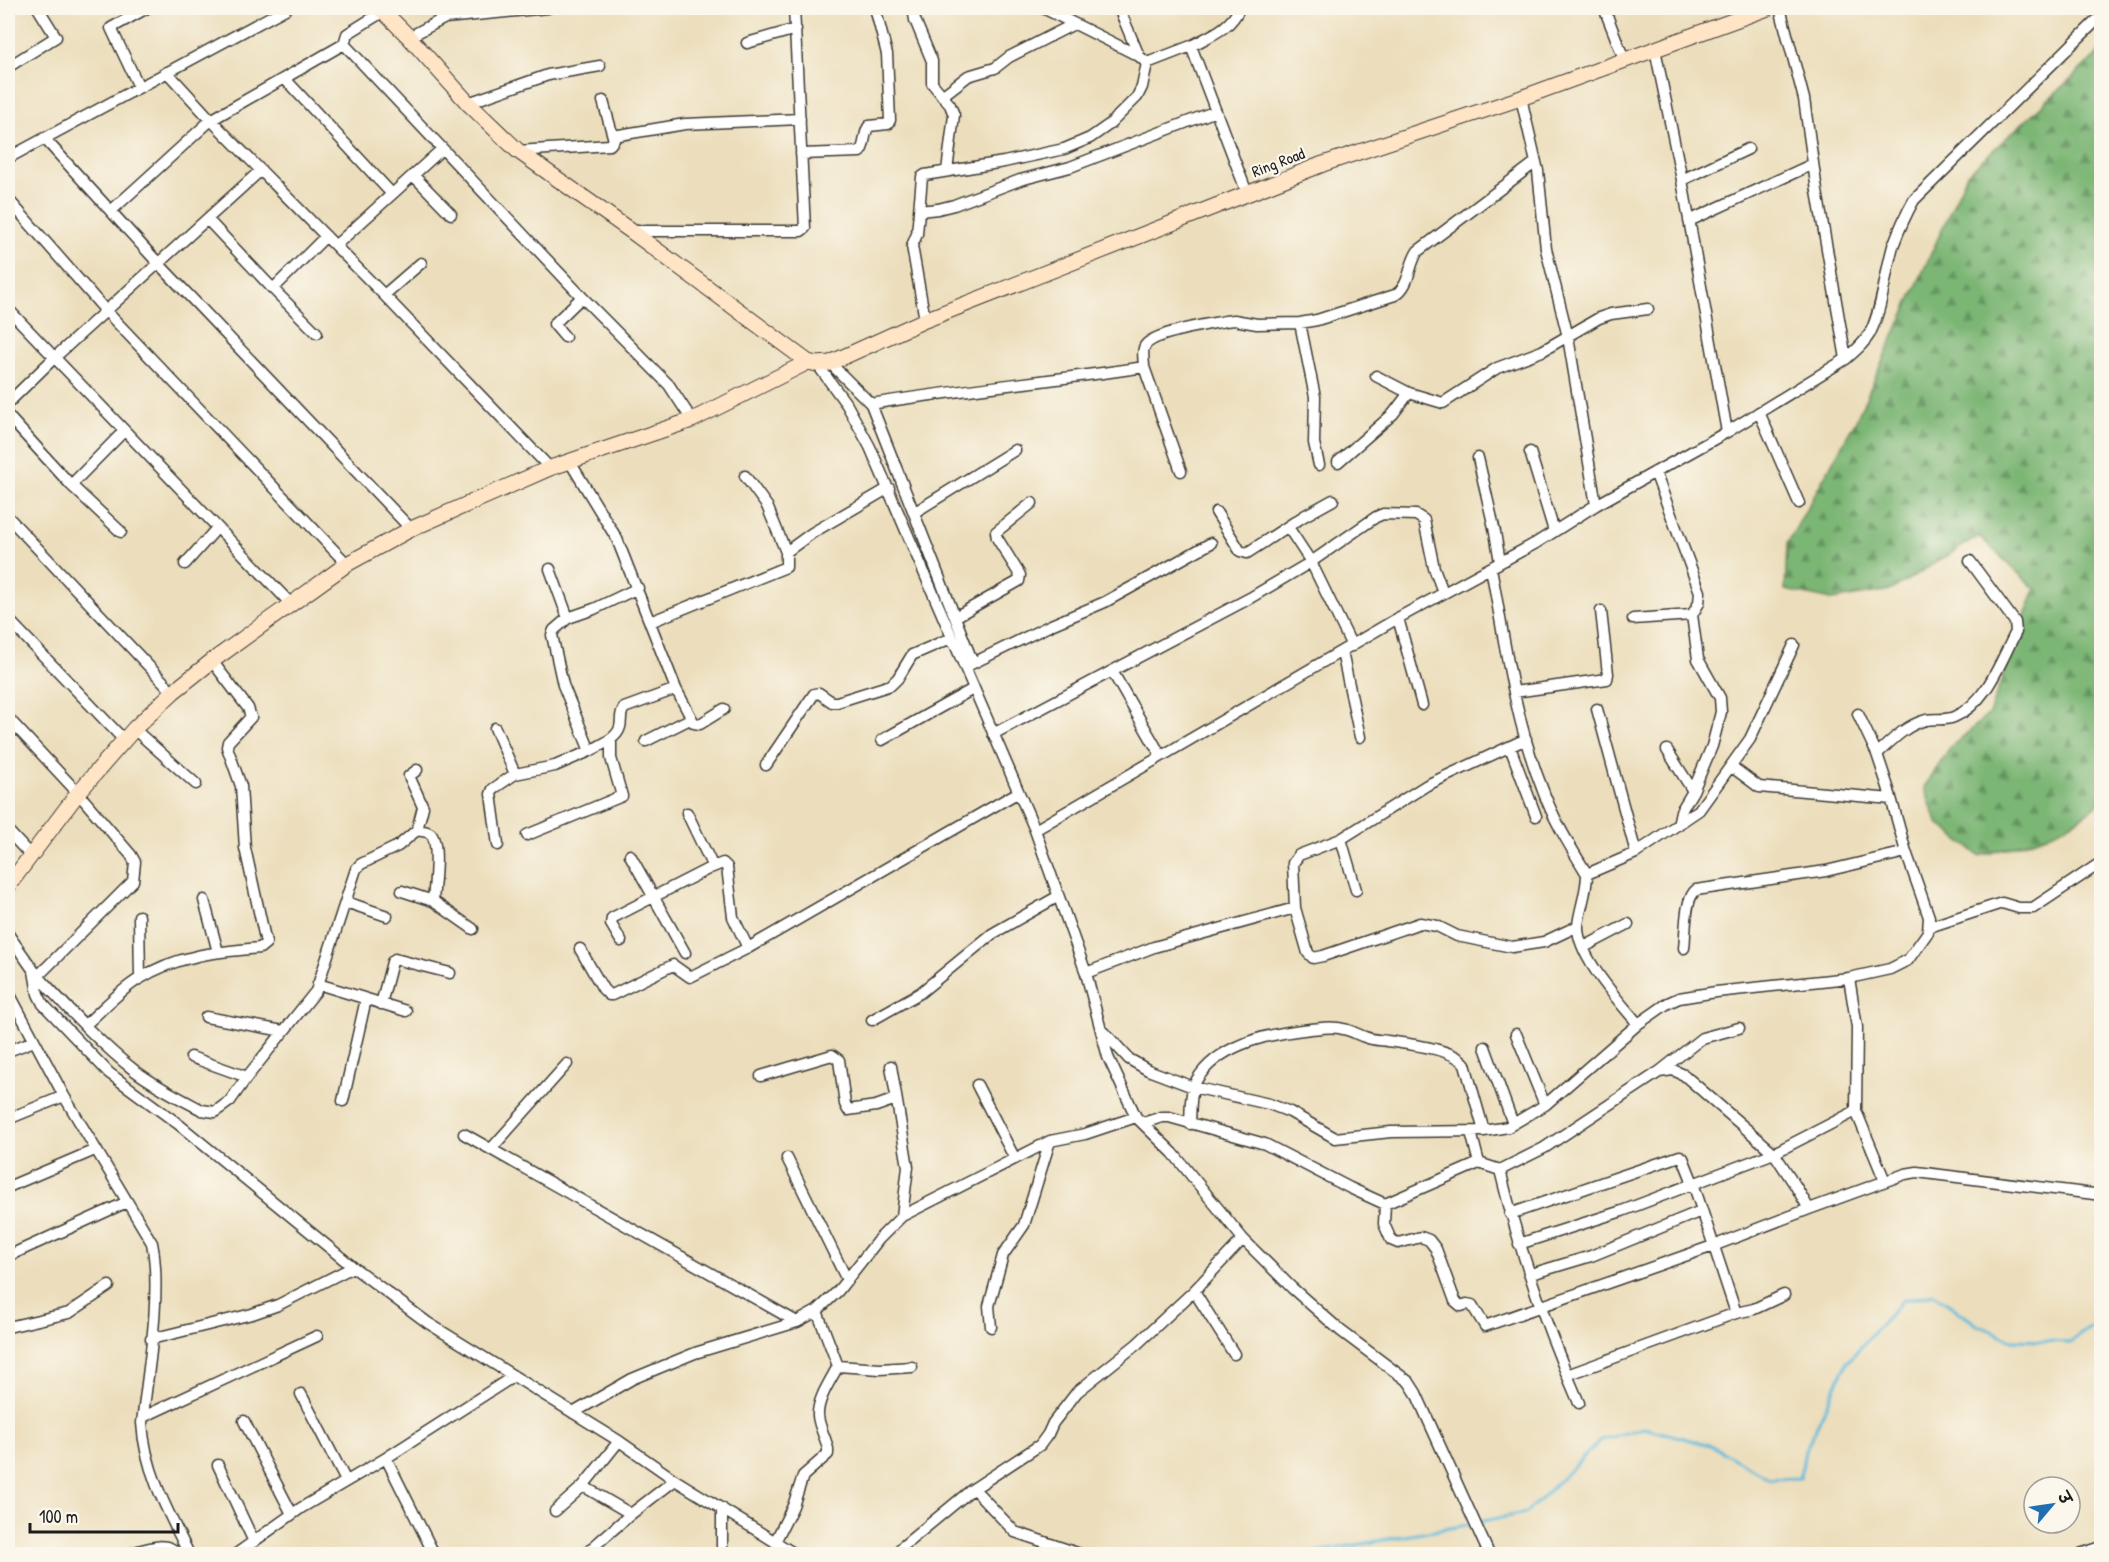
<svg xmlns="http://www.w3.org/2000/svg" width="2109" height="1562" viewBox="0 0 2109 1562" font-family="'Patrick Hand','Playpen Sans Deva',sans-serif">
  <defs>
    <pattern id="forest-firs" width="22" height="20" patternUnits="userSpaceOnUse" patternTransform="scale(1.5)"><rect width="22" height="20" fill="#7bb675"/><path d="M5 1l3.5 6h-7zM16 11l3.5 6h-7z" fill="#64935f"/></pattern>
  </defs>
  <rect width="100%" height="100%" fill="#fbf7ec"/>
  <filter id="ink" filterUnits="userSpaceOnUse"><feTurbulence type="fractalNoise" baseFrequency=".0167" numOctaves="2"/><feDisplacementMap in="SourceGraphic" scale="12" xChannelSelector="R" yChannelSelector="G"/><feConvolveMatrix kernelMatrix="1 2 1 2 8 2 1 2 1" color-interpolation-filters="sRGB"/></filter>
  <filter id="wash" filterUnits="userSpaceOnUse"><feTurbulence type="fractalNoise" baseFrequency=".008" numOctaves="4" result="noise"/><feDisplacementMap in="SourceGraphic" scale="24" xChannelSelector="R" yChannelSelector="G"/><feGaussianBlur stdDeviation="1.35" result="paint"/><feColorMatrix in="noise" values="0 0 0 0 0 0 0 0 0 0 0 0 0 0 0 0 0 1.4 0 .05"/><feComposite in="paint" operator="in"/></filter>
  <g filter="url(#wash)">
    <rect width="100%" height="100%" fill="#ecdebc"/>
    <!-- forest -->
    <path fill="url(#forest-firs)" stroke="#4c6948" stroke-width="1.5" d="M 2101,51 L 2101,801 C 2069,833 2022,844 1979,856 L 1937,822 L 1924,787 L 1951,747 L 1989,714 L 2035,589 L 1979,536 L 1891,590 L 1832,600 L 1785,590 L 1787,544 L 1856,420 L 1967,174 Z"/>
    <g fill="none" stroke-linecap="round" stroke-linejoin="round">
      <!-- stream -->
      <path stroke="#5ebadc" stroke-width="3" d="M 1478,1522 L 1526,1513 L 1601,1440 L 1644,1428 L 1710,1445 L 1770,1479 L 1800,1478 L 1805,1451 L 1847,1362 L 1903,1300 L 1934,1294 L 1976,1324 L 2012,1340 L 2070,1342 L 2102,1319
        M 1306,1554 L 1472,1524"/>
    </g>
  </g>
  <g filter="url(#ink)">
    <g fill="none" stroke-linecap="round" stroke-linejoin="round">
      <defs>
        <path id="street" d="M 913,8 L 915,20 L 932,61 L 932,83 L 950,105 L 954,115 L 947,171
          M 1043,8 L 1139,56 L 1147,63
          M 1119,8 L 1139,56
          M 1239,8 C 1232,28 1209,36 1191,46 L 1247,193
          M 1604,8 L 1624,59
          M 409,37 L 445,18 L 548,8
          M 747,43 L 796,29
          M 344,44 L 582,297 L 669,385 L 692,420
          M 1655,49 L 1682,180 L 1727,432
          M 8,67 L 56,37 L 38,8
          M 167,72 L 211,120 L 384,295 L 550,468
          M 285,79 L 392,194
          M 139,87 L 111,28 L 147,8
          M 942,96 L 968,76 L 995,68 L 1009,57 L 1074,24
          M 468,103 L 548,75 L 600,66
          M 613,136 L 685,124 L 800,119
          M 44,138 L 159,264 L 411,529
          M 518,151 L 610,145 L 614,140 L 603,101
          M 801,154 L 860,152 C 866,145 863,134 869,126 L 888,124 L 890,120 L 887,54 L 875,8
          M 8,158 L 287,8
          M 413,175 L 451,214
          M 1682,180 L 1748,149
          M 8,199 L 106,311 L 347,564
          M 111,211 L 211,120 L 344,44 L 347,34 L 384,11
          M 919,211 L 938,209 L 954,205 L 1020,180 L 1070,167 L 1216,111
          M 207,219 L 273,289
          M 1689,221 L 1813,164
          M 631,231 L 801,231 L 805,228 L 794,8
          M 336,245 L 442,149
          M 384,295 L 421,263
          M 8,309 L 291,604
          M 925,320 L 912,246 L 917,234 L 922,177 L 925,175 L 1004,162 L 1064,149 L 1090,138 L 1110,124 L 1137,97 L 1142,87 L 1147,63 L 1191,46
          M 1300,323 L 1315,397 L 1314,443 L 1319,465
          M 317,333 L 273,289 L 326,236
          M 565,337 L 554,324 L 582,297
          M 1846,359 C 1855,351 1866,342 1871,331 C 1883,305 1885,274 1893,246 C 1899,230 1906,214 1914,200 L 2102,15
          M 830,363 L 871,404 C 962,389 1053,381 1144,367 C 1144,361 1142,353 1144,348 C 1148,333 1211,324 1225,321 L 1234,320 L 1257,324 L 1300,323 L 1317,320 L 1395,295 C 1411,285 1408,265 1418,251 L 1536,162
          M 817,364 L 847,405 L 870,447 L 1035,830 L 1086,973 L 1108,1057 L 1136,1117 L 1173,1153 L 1243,1239 L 1292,1288 L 1341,1331 L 1409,1382 L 1416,1393 L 1489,1554
          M 1144,367 L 1181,471
          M 1376,376 L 1409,393
          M 8,403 L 54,358 L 261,170
          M 871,404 L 973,663
          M 1759,412 L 1799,503
          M 8,416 L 71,485 L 121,532
          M 1530,452 L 1554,531
          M 1478,458 L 1495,532 L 1500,562
          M 570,462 L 617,539 L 676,689 L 694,723 L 700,724 L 724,709
          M 1338,462 L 1393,414 L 1409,393 L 1443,403 L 1497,368 L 1542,351 L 1599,318 L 1611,314 L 1648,309
          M 1655,472 L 1700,592 L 1699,603 L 1692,615
          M 71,485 L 124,431
          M 1596,505 L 1727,432 L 1846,359 L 1817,191 L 1804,99 L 1780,8
          M 915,512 L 1015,450
          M 1216,512 L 1240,551 L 1247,553 L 1304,516 L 1333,500
          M 8,517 L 173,692
          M 1288,527 L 1311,562 L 1352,646
          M 786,552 L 812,533 L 889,488
          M 185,564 L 217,528
          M 1491,568 C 1505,642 1514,718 1542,788 C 1553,819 1570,846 1587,874 L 1636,853 L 1699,810 L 1750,739 L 1794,645
          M 550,569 L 568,618 L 594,609 L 638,588
          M 955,617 L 1019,581 L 1020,575 L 997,538 L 996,532 L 1032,503
          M 1398,618 L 1422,705
          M 8,619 L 125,741
          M 1633,619 L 1692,615 L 1698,659 L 1720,698 L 1721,712 L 1712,746 L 1693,791 L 1681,811 L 1678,825
          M 650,622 L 786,567 L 786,552 L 767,506 L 745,476
          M 1342,652 L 1360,737
          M 967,666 L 1051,625 L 1105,602 L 1211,543
          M 1112,671 L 1161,756
          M 1514,692 L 1607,679 L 1608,674 L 1601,611
          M 1597,709 L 1636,853
          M 1858,714 L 1877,754 L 1888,787 L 1906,852 L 1929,917 L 1928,932 L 1908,960 L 1890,969 L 1849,978 L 1857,1027 L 1856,1111 L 1885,1181
          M 8,718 L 78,793 L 131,855 L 135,862 L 133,881 L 38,976
          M 495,728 L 515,774
          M 134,729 L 196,784
          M 993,734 L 1250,598 L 1311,562 L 1376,517 L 1383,514 L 1416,515 L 1424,520 L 1434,568 L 1443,592
          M 1526,739 L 1427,785 L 1341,839 L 1299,855 L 1293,863 L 1295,908 L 1308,953 L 1313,958 L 1323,956 L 1420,923 L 1437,926 L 1457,936 L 1512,947 L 1544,942 L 1578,926
          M 882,740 L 973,689
          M 646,741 L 690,719
          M 1510,747 L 1536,816
          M 1667,750 L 1693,791
          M 590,751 C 600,745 617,739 620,727 C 622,720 619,715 624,708 L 676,689
          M 1877,754 C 1891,741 1906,725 1926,720 C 1935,718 1945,721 1954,717 C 1987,703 2000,662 2016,632 L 2015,622 L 1970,561
          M 766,765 L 814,694 L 819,693 L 832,702 L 837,702 L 891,685 L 898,678 L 912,655 L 951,638
          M 1732,767 L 1759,787 L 1891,799
          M 687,813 L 713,867
          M 417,830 C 421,831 428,831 431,834 C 440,844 434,887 433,901 L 473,929
          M 1035,830 L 1398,618 L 1536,543 L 1596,505 L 1568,337 L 1546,249 L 1538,171 L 1521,98
          M 8,831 L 31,856
          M 527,835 L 622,796 L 611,758 L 611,739
          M 1341,839 L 1356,890
          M 498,845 L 491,794 L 493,789 L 515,774 L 555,766 L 590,751 L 563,685 L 552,635 L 554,630 L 568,618
          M 630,855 L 685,953
          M 1587,874 C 1587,892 1580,908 1578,925 C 1576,955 1620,1002 1638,1024
          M 402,891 L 433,901
          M 204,900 L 218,952
          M 346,902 L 387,916
          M 139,916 L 140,978
          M 1929,927 L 2002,903 L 2019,908 L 2033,908 L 2102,862
          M 8,934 L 34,971 L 38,994 L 43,1004 L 109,1073 L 177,1123 L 353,1267 L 428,1323 L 619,1441 L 675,1480 L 795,1554
          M 621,941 L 611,924 L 612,918 L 710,868 L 723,863 L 727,867 L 733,917 L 748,948 L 1017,793
          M 1584,947 L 1628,924
          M 1684,948 C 1686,934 1684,899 1696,890 L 1826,871 L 1906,852
          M 580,949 L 603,989 L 609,995 L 612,995 L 673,965 L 690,977 L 748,948
          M 35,973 C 66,1006 99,1043 134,1070 C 155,1086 179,1098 202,1110 L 215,1112 L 230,1101 L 247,1077 L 316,991 L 356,869 L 361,864 L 398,846 L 417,830 L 423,807 L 409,776 L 417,770
          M 1086,973 L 1154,947 L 1295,908
          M 318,984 L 406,1011
          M 8,991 L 64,1096 L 152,1243 C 162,1293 148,1371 142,1423 C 145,1471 168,1512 189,1554
          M 381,1004 L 392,962 L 395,959 L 450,973
          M 206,1017 L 283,1031
          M 872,1020 L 920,993 L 992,934 L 1057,897
          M 85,1025 C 102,1010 119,991 139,979 C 177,955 216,952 260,948 L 266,943 L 245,848 L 241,786 L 227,747 L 228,742 L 251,717 L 248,708 L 212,661
          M 1103,1031 L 1129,1059 L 1148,1070 L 1193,1087 L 1269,1104 L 1290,1112 L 1335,1138 L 1391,1132 L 1484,1131 L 1508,1127 L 1545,1105 L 1638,1024 L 1668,1003 L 1679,998 L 1716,992 L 1849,978
          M 1516,1034 L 1545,1105
          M 1485,1047 L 1513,1124
          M 8,1051 L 34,1041
          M 191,1057 L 247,1077
          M 891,1066 L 908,1167 L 902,1216
          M 1659,1072 L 1702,1038 L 1739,1028
          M 761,1076 L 832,1055 L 839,1060 L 845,1104 L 848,1110 L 876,1106 L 896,1099
          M 977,1085 L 1015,1159
          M 343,1101 L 366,999
          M 8,1119 L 64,1096
          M 1143,1123 L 1162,1117 L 1169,1117 L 1265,1144 L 1350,1188 L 1385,1204 L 1479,1163 L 1500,1170 L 1544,1148 L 1659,1072 L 1673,1070 L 1684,1075 L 1774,1153 L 1795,1185 L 1809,1209 L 1905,1174 L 1917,1172 L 2102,1195
          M 1190,1124 C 1191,1108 1189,1089 1200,1075 C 1224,1042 1274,1033 1311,1029 C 1322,1028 1333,1026 1343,1029 C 1351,1030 1358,1035 1365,1037 C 1372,1040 1380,1040 1387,1041 C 1407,1044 1453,1048 1465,1064 L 1484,1131
          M 1471,1132 L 1479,1163
          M 464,1134 L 797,1322
          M 491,1149 L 567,1064
          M 787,1158 L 847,1280
          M 1500,1170 C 1519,1249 1546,1328 1579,1403
          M 8,1187 L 95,1150
          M 1385,1204 L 1384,1224 L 1391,1240 L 1398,1243 L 1421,1237 L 1429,1240 L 1436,1249 L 1455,1301 L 1461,1306 L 1467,1304 L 1472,1305 L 1485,1326 L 1713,1246 L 1809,1209
          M 1510,1214 L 1680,1156 L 1683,1158 L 1693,1183 L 1736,1313
          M 1519,1244 L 1622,1211 L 1774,1153 L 1856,1111
          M 8,1256 L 127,1202
          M 1531,1274 L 1591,1256 L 1701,1211
          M 1194,1291 L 1234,1354
          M 817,1311 L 838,1366 L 880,1369 L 912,1367
          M 8,1327 L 69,1313 L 109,1286
          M 991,1327 L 989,1306 L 1003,1255 L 1024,1225 L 1050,1141
          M 151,1339 L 252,1314 L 278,1305 L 353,1267
          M 1567,1375 L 1736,1313 L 1754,1309 L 1784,1295
          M 301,1394 L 346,1481
          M 573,1413 L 632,1379 L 695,1353 L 797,1322 L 817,1311 L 838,1291 L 879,1239 L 902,1216 L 1050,1141 L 1085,1134 L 1136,1117
          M 143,1417 L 317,1336
          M 244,1421 L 292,1514
          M 386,1458 L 434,1554
          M 218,1465 L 254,1542
          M 583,1486 L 631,1514
          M 974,1489 L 1015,1532 L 1080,1554
          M 555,1511 L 583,1486 L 619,1441
          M 775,1542 L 793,1506 L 803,1476 L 828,1454 L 828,1449 C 826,1438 819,1427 818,1416 C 817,1399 831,1380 838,1366
          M 128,1554 C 144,1550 165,1539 178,1554
          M 236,1554 L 301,1508 L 386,1458 L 514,1376
          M 585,1554 L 631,1514 L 675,1480
          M 722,1554 L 722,1508
          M 896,1554 L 902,1547 L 970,1491 L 1040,1445 L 1048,1434 L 1053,1423 L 1077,1392 L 1137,1344 L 1194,1291 L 1243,1239
          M 2080,1554 L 2102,1547"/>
        <path id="secondary" d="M 380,8 L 409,37 L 468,103 L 518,151 L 631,231 L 808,362 L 817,364 L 830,363 L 925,320 L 1323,164 L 1521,98 L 1768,8
          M 8,886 L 78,793 L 134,729 L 173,692 L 212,661 L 347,564 L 411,529 L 550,468 L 692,420 L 808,362"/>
      </defs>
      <!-- street casing -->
      <use href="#street" stroke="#3b3934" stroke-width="13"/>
      <!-- secondary casing -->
      <use href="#secondary" stroke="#3b3934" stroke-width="17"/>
      <!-- street -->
      <use href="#street" stroke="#fff" stroke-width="10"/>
      <!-- secondary -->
      <use href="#secondary" stroke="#ffe4c6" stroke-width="15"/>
    </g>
  </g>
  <g text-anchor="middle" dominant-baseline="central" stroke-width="4.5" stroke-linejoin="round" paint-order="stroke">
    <!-- street labels -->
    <g font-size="16" fill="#1c1c1c" stroke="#fbf7ec">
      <text transform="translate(1278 162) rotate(-21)">Ring Road</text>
    </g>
  </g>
  <!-- margin -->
  <rect width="2109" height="1562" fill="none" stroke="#fbf7ec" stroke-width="30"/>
  <!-- north arrow -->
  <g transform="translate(2052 1505) rotate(61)"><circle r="28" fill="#fbf7ec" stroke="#a29f99" stroke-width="1.5"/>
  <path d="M0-4.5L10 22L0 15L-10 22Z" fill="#1f6fb2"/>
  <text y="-9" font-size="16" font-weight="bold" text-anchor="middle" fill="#1c1c1c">उ</text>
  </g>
  <!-- scale -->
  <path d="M30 1523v9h148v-9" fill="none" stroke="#1c1c1c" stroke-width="3"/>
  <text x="39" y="1523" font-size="18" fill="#1c1c1c" stroke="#fbf7ec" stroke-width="4.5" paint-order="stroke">100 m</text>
</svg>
